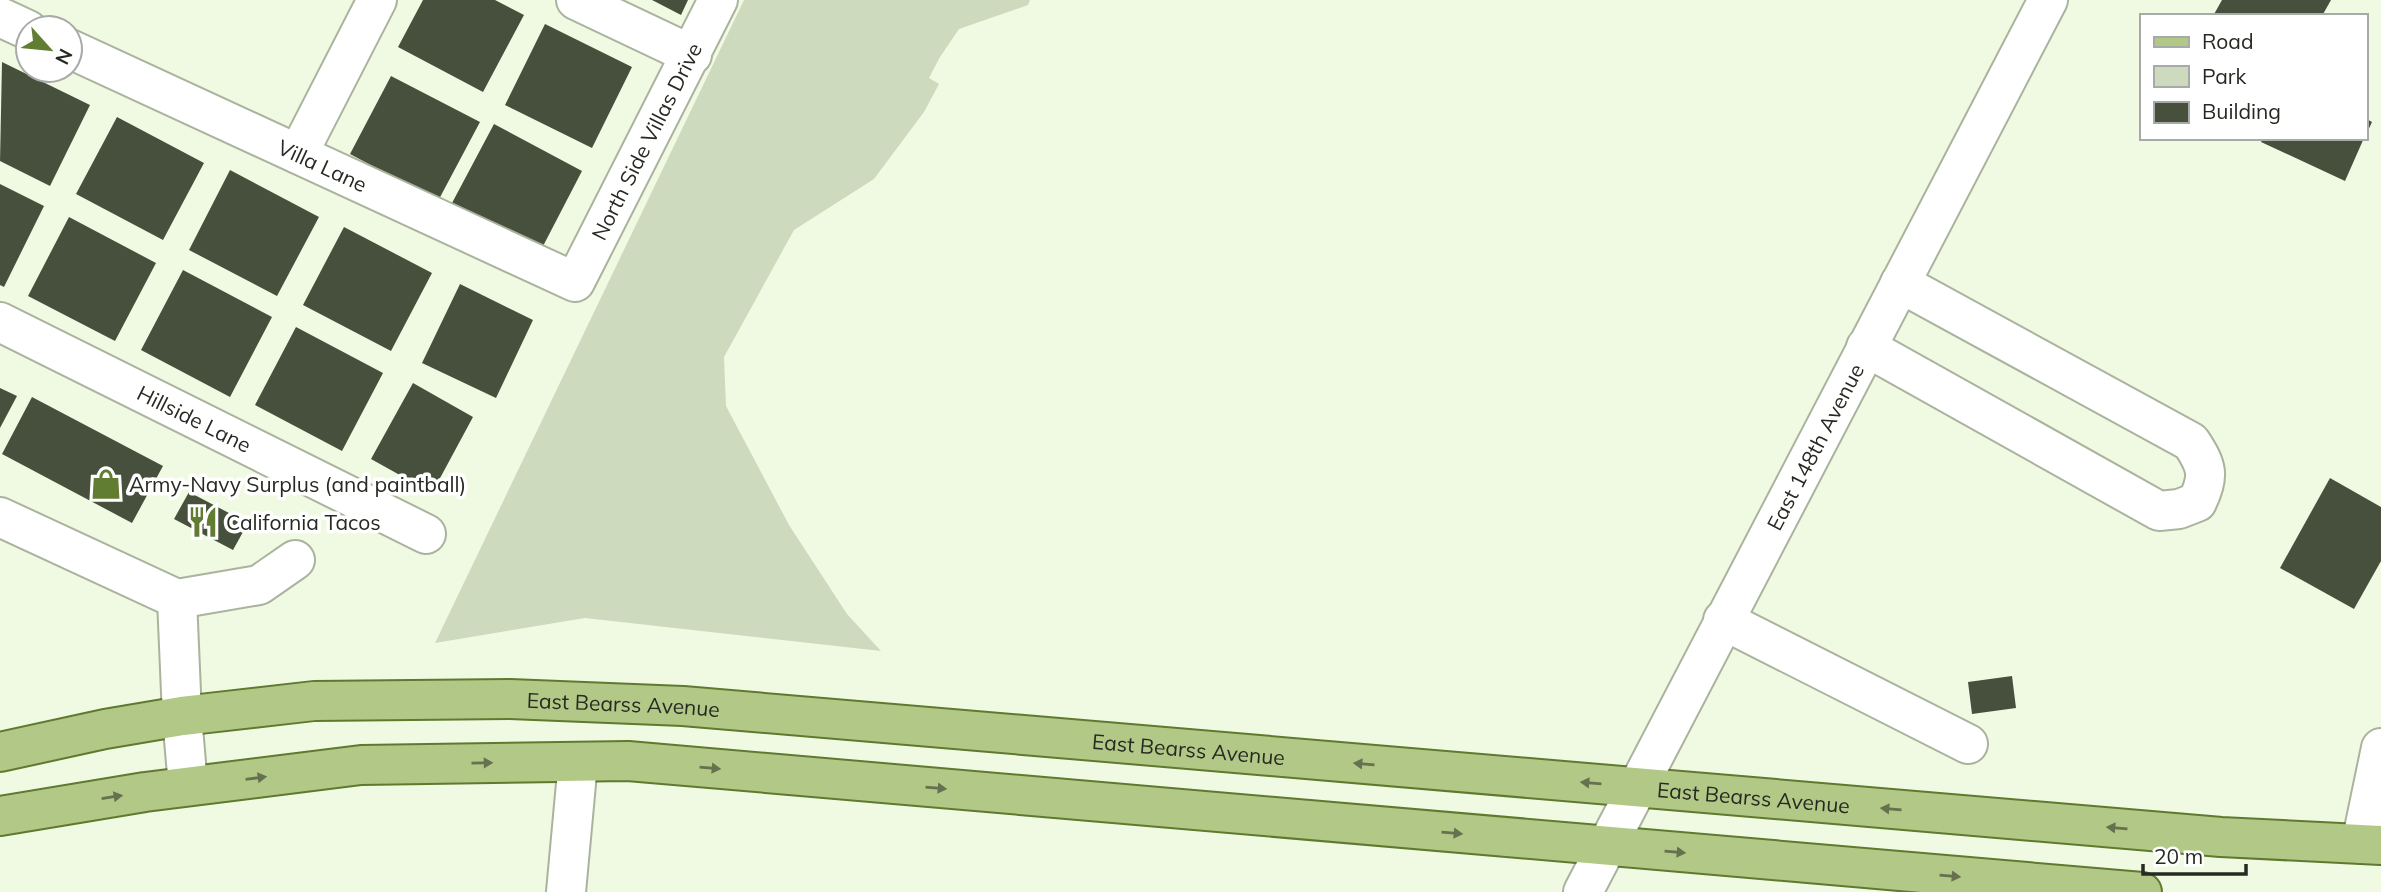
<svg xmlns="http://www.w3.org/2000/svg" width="2381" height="892" viewBox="0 0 2381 892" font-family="Mulish,sans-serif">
  <rect width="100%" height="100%" fill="#f0fae3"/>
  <!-- green -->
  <path fill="#cedabe" d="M 744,0 L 1030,0 L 1028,5 L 959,29 L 940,57 L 929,78 L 939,84 L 924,112 L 874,179 L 794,230 L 724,357 L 726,406 L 789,525 L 847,614 L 881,651 L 585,618 L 435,643 Z"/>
  <!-- building -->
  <path fill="#47503d" d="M 423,0 L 495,0 L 524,15 L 483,92 L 398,47 Z
    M 652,0 L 688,0 L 681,15 Z
    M 2222,0 L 2331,0 L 2322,16 L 2213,16 Z
    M 545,24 L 632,67 L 592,148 L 505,105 Z
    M 2,62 L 90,105 L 50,186 L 0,161 Z
    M 391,76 L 480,122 L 438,201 L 350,154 Z
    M 117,117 L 204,163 L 163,240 L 76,194 Z
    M 2365,118 L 2372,122 L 2365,137 Z
    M 494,124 L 582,171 L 541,250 L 452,203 Z
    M 2263,138 L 2364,138 L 2345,181 L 2261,142 Z
    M 230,170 L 319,217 L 277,296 L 189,250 Z
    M 0,184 L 44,206 L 4,287 L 0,285 Z
    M 69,217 L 156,263 L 115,341 L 28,296 Z
    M 344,227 L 432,273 L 391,351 L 303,305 Z
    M 183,270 L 272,317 L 230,397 L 141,350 Z
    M 460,284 L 533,320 L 496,398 L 422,363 Z
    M 296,327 L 383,373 L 342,451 L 255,405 Z
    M 413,383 L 473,417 L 432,493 L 371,459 Z
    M 0,388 L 17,396 L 0,428 Z
    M 32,397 L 163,466 L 132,523 L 2,454 Z
    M 2330,478 L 2381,507 L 2381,561 L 2354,609 L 2280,568 Z
    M 189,492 L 248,523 L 233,550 L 174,519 Z
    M 2012,676 L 2016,708 L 1972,714 L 1968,682 Z"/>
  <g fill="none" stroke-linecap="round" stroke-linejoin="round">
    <defs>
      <g id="minor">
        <path d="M 576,0 L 692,55"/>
        <path d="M 0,17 L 28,30"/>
        <path id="s1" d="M 70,49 L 575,282 L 718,0"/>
        <path d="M 298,154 L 377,0"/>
        <path id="s2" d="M 0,322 L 426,534"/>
        <path d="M 1866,347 L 2159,511 L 2179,509 L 2197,502 C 2210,476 2207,466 2191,442 L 1900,283"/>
        <path d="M 0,517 L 177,599 L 259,585 L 295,560"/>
        <path d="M 177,599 L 182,716 L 188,786"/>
        <path d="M 1723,620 L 1968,744"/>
        <path d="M 2361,844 L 2381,748"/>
        <path d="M 566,892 L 578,762"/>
        <path id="s3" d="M 1583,892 L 2048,0"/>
      </g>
      <g id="major">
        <path id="s4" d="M 0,752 L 105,729 L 182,716 L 314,701 L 510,699 L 683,706 L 2221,837 L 2381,845"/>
        <path d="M 0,816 L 145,792 L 361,765 L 628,761 L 2142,892"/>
      </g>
    </defs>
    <!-- minor casing -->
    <use href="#minor" stroke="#a9b39d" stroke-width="42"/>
    <!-- major casing -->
    <use href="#major" stroke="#5f792f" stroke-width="42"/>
    <!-- minor -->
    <use href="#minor" stroke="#fff" stroke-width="38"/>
    <!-- major -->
    <use href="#major" stroke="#b2c886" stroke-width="38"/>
  </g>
  <!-- one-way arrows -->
  <defs><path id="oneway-solid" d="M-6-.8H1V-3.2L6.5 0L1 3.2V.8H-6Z" transform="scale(1.75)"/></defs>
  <g fill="#65714f">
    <use href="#oneway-solid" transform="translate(482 763) rotate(-1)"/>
    <use href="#oneway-solid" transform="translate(1364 764) rotate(-175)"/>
    <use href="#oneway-solid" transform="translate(710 768) rotate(5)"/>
    <use href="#oneway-solid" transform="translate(256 778) rotate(-7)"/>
    <use href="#oneway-solid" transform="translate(1591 783) rotate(-175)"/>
    <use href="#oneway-solid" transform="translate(936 788) rotate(5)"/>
    <use href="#oneway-solid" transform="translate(112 797) rotate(-9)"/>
    <use href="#oneway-solid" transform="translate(1891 809) rotate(-175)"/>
    <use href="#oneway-solid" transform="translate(2117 828) rotate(-175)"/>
    <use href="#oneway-solid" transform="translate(1452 833) rotate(5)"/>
    <use href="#oneway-solid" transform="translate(1675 852) rotate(5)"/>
    <use href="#oneway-solid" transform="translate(1950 876) rotate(5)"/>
  </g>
  <!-- icons -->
  <defs>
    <symbol id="shop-bare" viewBox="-9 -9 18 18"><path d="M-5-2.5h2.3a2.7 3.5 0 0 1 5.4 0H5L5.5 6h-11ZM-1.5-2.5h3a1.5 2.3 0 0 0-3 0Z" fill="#617d31" stroke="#fff" stroke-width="2.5" paint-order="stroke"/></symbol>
    <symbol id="restaurant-bare" viewBox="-9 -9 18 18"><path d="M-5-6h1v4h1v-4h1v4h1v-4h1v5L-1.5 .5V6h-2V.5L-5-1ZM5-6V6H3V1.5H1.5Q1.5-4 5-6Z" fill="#617d31" stroke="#fff" stroke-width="2.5" paint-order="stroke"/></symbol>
  </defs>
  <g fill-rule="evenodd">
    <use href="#shop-bare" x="84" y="462" width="44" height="44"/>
    <use href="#restaurant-bare" x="181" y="500" width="44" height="44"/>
  </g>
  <g text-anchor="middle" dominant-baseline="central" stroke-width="7" stroke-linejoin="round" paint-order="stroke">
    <!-- street labels -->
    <g font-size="21" fill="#262a22" stroke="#fff">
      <text stroke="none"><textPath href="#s1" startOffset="714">North Side Villas Drive</textPath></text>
      <text stroke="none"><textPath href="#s1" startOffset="278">Villa Lane</textPath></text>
      <text stroke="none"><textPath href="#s2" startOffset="217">Hillside Lane</textPath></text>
      <text stroke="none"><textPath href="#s3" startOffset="502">East 148th Avenue</textPath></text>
      <text stroke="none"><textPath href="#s4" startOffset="628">East Bearss Avenue</textPath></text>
      <text stroke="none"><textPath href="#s4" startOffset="1195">East Bearss Avenue</textPath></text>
      <text stroke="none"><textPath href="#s4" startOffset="1762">East Bearss Avenue</textPath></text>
    </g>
    <!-- poi labels -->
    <g font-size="21" fill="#262a22" stroke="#fff" text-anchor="start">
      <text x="129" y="484">Army-Navy Surplus (and paintball)</text>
      <text x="226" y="522">California Tacos</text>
    </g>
  </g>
  <!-- legend -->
  <rect x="2140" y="14" width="228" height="126" fill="#ffffff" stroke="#a8aaa7" stroke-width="2"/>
  <rect x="2154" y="37" width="35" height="10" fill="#b2c886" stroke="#a8aaa7" stroke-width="2"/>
  <text x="2202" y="49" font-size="21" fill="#262a22">Road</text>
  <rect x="2154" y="66" width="35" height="21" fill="#cedabe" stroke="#a8aaa7" stroke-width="2"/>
  <text x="2202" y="84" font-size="21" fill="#262a22">Park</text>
  <rect x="2154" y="102" width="35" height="21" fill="#47503d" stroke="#a8aaa7" stroke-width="2"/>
  <text x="2202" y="119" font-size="21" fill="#262a22">Building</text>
  <!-- north arrow -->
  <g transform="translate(49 49) rotate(117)"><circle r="33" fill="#ffffff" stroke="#a8aaa7" stroke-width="2"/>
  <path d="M0-5L12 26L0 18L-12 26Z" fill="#617d31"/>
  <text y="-10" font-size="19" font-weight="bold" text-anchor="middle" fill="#262a22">N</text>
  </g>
  <!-- scale -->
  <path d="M2143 864v10h103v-10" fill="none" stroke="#262a22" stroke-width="3.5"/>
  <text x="2154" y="864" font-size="21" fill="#262a22" stroke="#ffffff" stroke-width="5" paint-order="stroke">20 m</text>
</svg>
